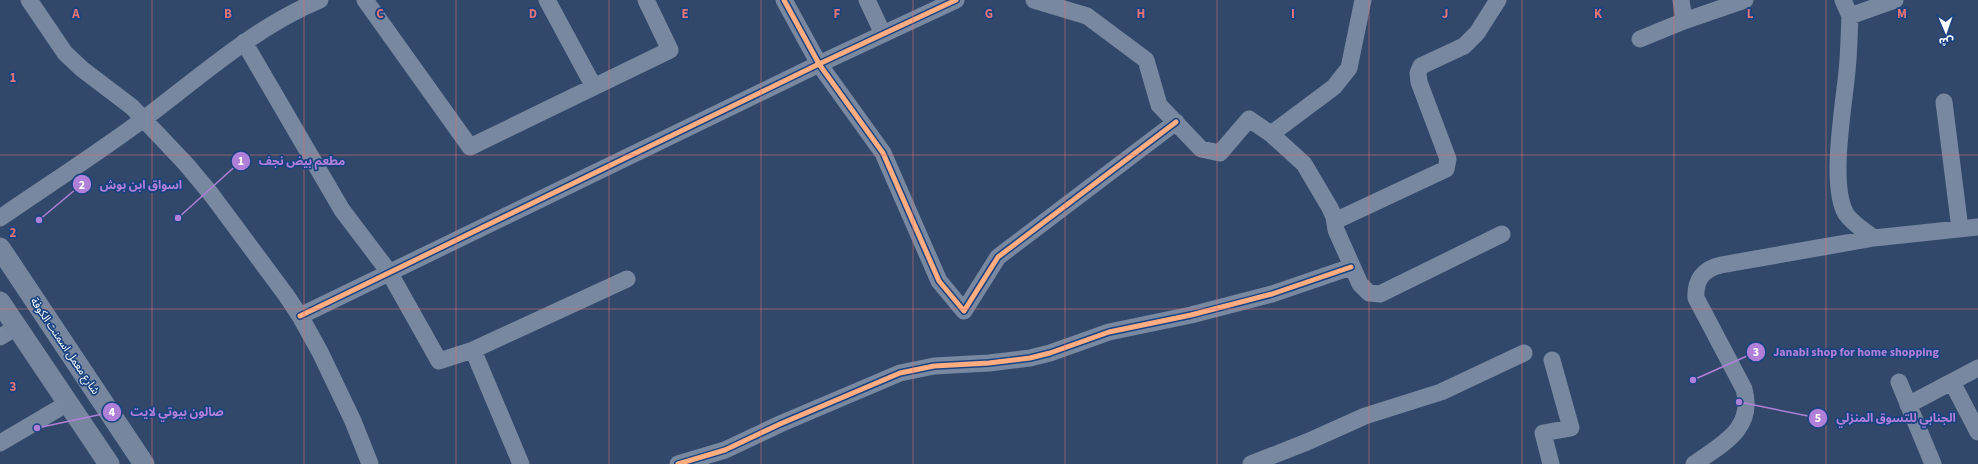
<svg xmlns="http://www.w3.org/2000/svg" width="1978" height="464" viewBox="0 0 1978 464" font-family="'Source Sans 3','Noto Sans Arabic',sans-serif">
  <rect width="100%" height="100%" fill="#32486a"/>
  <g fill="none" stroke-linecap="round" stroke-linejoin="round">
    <!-- minor -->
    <path stroke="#7888a0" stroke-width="17" d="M 29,0 L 65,53 L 82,69 L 132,107 L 186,164 L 211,194 L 286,295 L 300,316 L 320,352 L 353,421 L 370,464
      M 365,0 L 470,147 L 670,50 L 646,0
      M 547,0 L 594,87
      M 867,0 L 883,34
      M 956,0 L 819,64 L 883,153 L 939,281 L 964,311 L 998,257 L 1176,122
      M 1034,0 L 1087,16 L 1146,60 L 1159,105 L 1201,149 L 1220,153 L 1249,119 L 1271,134 L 1304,164 L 1330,208 L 1334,217 L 1336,230 L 1360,284 L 1369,293 L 1380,294 L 1502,234
      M 1681,0 L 1684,21
      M 1843,0 L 1850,16 L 1895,0
      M 1850,16 C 1849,35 1849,53 1847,71 C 1844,105 1829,185 1846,214 C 1853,224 1865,231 1874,238
      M 1640,39 L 1684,21 L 1745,0
      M 244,42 L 342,210 L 389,272 L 439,361 L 473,350 L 521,464
      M 1944,102 L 1960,229
      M 1271,134 L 1334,87 L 1349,68 L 1363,0
      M 0,218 C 48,185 98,153 145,118 C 201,76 255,27 320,0
      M 1335,221 L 1446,169 L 1448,159 L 1419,82 L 1418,73 L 1421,66 L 1464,46 L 1477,33 L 1498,0
      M 300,316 L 819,64 L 784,0
      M 0,337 L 17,327
      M 473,350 L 627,279
      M 1899,382 L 1933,464
      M 1952,382 L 1978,432
      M 1908,405 L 1978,368
      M 0,443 L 68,403
      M 678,464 L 725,450 L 780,424 L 900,373 L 934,366 L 989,363 L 1030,358 L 1050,353 L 1109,332 L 1191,315 L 1272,294 L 1351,267
      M 1251,464 L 1307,442 L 1365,416 L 1441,392 L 1524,353
      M 1551,464 L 1543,433 L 1571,428 L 1552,360
      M 1694,464 C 1722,444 1755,429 1744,389 L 1696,298 C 1695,280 1703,269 1721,265 L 1874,238 L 1978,227"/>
    <!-- major -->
    <path stroke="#76869e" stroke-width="21" d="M 0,248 L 144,464
      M 0,302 L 109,464"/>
    <defs>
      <path id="cycleway" d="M 956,0 L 819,64 L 883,153 L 939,281 L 964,311 L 998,257 L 1176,122
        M 300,316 L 819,64 L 784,0
        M 678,464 L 725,450 L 780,424 L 900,373 L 934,366 L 989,363 L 1030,358 L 1050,353 L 1109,332 L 1191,315 L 1272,294 L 1351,267"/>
    </defs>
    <!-- cycleway casing -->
    <use href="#cycleway" stroke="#1a4382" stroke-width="8"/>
    <!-- cycleway -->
    <use href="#cycleway" stroke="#ffac80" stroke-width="5"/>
  </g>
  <!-- grid -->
  <path fill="none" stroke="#e47373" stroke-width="1" stroke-opacity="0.55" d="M 152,0 L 152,464M 304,0 L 304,464M 456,0 L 456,464M 609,0 L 609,464M 761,0 L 761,464M 913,0 L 913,464M 1065,0 L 1065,464M 1217,0 L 1217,464M 1369,0 L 1369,464M 1522,0 L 1522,464M 1674,0 L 1674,464M 1826,0 L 1826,464M 0,155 L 1978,155M 0,309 L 1978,309"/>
  <g text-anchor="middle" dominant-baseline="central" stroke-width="3.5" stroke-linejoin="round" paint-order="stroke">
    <!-- street labels -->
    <g font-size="11" fill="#fff" stroke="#1a4382">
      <text transform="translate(65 346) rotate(56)">شارع معمل اسمنت الكوفة</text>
    </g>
  </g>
  <g font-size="13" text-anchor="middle" font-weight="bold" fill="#e47373" stroke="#1a4382" stroke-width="3.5" stroke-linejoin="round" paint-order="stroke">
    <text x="76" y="18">A</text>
    <text x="228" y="18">B</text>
    <text x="380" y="18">C</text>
    <text x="533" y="18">D</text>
    <text x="685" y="18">E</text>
    <text x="837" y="18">F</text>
    <text x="989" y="18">G</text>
    <text x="1141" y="18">H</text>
    <text x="1293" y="18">I</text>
    <text x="1445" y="18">J</text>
    <text x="1598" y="18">K</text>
    <text x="1750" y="18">L</text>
    <text x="1902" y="18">M</text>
    <text x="13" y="82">1</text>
    <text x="13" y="237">2</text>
    <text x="13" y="391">3</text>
  </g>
  <!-- callouts -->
  <path fill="none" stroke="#b080d9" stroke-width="1.5" d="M178 218L241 161M39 220L82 184M1693 380L1756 352M37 428L112 412M1739 402L1818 418"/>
  <g fill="#b080d9" stroke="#1a4382" stroke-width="1.5">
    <circle cx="178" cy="218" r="4"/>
    <circle cx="39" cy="220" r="4"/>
    <circle cx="1693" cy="380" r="4"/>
    <circle cx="37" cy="428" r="4"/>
    <circle cx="1739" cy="402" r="4"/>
    <circle cx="241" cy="161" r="10"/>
    <circle cx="82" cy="184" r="10"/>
    <circle cx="1756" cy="352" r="10"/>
    <circle cx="112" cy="412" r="10"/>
    <circle cx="1818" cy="418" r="10"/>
  </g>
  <g font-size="12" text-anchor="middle" font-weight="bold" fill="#fff">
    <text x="241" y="165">1</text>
    <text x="82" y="189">2</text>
    <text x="1756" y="356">3</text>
    <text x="112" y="416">4</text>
    <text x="1818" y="422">5</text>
  </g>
  <g font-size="12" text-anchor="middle" font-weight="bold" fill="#b080d9" stroke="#1a4382" stroke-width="3.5" stroke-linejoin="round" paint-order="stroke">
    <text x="302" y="165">مطعم بيض نجف</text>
    <text x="141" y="189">اسواق ابن بوش</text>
    <text x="1856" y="356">Janabi shop for home shopping</text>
    <text x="177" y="416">صالون بيوتي لايت</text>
    <text x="1896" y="422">الجنابي للتسوق المنزلي</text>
  </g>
  <!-- north arrow -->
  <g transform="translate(1946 32) rotate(178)" stroke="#1a4382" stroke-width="3" paint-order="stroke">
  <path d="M0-3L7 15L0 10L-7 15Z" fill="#ffffff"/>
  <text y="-6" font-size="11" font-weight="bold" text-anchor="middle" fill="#ffffff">ش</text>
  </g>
</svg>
